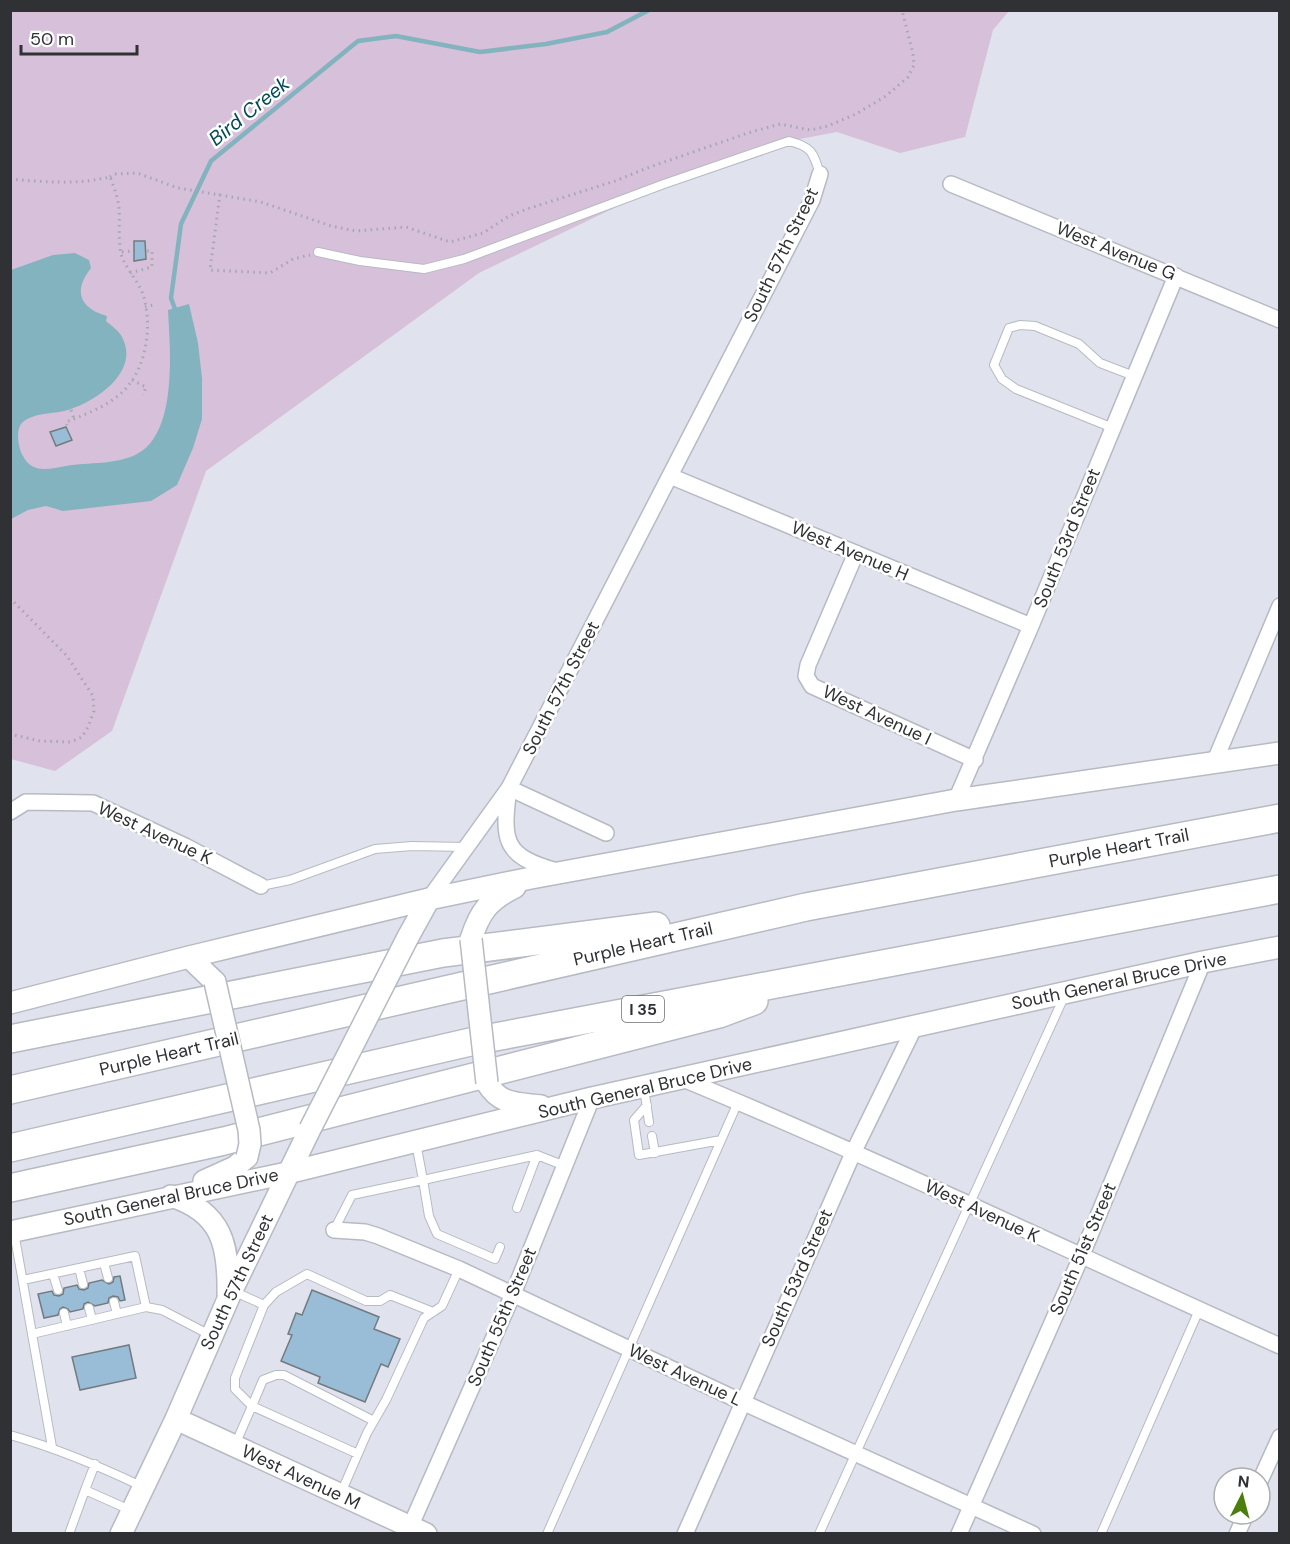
<svg xmlns="http://www.w3.org/2000/svg" width="1290" height="1544" viewBox="0 0 1290 1544" font-family="'DM Sans',sans-serif">
  <rect width="100%" height="100%" fill="#e0e3ed"/>
  <!-- green -->
  <path fill="#d7c0d9" d="M 11,11 L 1009,11 L 993,30 L 965,137 L 900,153 L 837,132 L 789,141 L 664,184 L 479,273 L 206,471 L 112,731 L 55,771 L 11,759 Z"/>
  <!-- water -->
  <path fill="#83b3bf" d="M 75,253 L 89,260 L 91,268 C 73,291 79,308 107,316 L 106,321 C 112,326 119,331 122,337 C 140,371 98,400 71,409 C 55,415 37,411 23,422 C 15,428 18,448 23,456 C 32,474 49,469 66,466 C 89,462 116,465 137,454 C 178,433 170,348 168,310 L 189,304 L 198,343 L 202,378 L 202,419 L 193,448 L 177,485 L 151,501 L 63,511 L 46,506 L 28,510 L 11,519 L 11,270 L 53,255 Z"/>
  <g fill="none" stroke-linecap="round" stroke-linejoin="round">
    <!-- stream -->
    <path stroke="#83b3bf" stroke-width="4.5" d="M 176,312 L 171,298 L 181,224 L 211,161 L 358,41 L 396,36 L 480,52 L 546,44 L 607,32 L 649,10"/>
  </g>
  <!-- building -->
  <path fill="#99bcd7" stroke="#737b81" stroke-width="1.5" d="M 134,241 L 145,241 L 146,259 L 134,261 Z
    M 66,427 L 72,440 L 56,446 L 50,432 Z
    M 120,1276 L 125,1300 L 120,1301 L 118,1297 L 113,1296 L 109,1298 L 108,1303 L 95,1306 L 88,1302 L 84,1304 L 83,1309 L 70,1312 L 68,1309 L 63,1307 L 60,1309 L 58,1315 L 44,1318 L 38,1294 L 52,1291 L 54,1295 L 59,1296 L 63,1294 L 64,1288 L 77,1285 L 79,1289 L 84,1290 L 88,1288 L 89,1283 L 102,1280 L 109,1284 L 113,1282 L 114,1277 Z
    M 312,1290 L 379,1317 L 374,1329 L 400,1339 L 388,1367 L 381,1364 L 365,1402 L 318,1383 L 320,1377 L 281,1361 L 292,1335 L 288,1334 L 296,1313 L 302,1315 Z
    M 129,1345 L 136,1378 L 80,1390 L 72,1357 Z"/>
  <g fill="none" stroke-linecap="round" stroke-linejoin="round">
    <defs>
      <path id="lane" d="M 318,252 L 360,261 L 424,269 L 464,259 L 664,184 L 789,141 C 812,147 813,152 820,174
        M 1113,428 L 1016,389 L 1002,379 L 994,365 L 1009,328 L 1020,325 L 1035,326 L 1079,344 L 1100,363 L 1134,376
        M 261,886 L 290,880 L 375,849 L 412,846 L 466,847
        M 644,1088 L 649,1122
        M 647,1105 L 634,1120 L 639,1155 L 721,1140
        M 652,1136 L 655,1153
        M 416,1143 L 423,1180 L 537,1155 L 565,1166
        M 517,1208 L 537,1155
        M 334,1230 L 352,1195 L 423,1180 L 429,1216 L 437,1234 L 495,1259 L 500,1247
        M 14,1232 L 52,1447
        M 104,1263 L 108,1278
        M 79,1268 L 83,1284
        M 53,1274 L 58,1290
        M 23,1280 L 135,1256 L 146,1307 L 162,1310 L 210,1335
        M 233,1291 L 264,1305 L 276,1292 L 307,1274 L 366,1301 L 380,1301 L 390,1295 L 433,1312
        M 114,1302 L 117,1314
        M 264,1305 L 235,1378 L 235,1389 L 252,1406 L 263,1380 L 276,1375 L 284,1375 L 374,1421
        M 89,1308 L 92,1320
        M 64,1313 L 67,1326
        M 32,1334 L 146,1307
        M 10,1435 C 56,1448 99,1466 141,1486
        M 235,1445 L 252,1406 L 358,1454
        M 85,1490 L 95,1464
        M 341,1493 L 367,1433 L 386,1400 L 424,1318 L 442,1306 L 459,1269
        M 69,1534 L 85,1490 L 130,1510
        M 547,1534 L 738,1102
        M 819,1534 L 1064,997
        M 1101,1534 L 1199,1310"/>
      <path id="street" d="M 951,184 L 1280,320
        M 670,476 L 1031,626
        M 856,553 L 808,665 L 806,676 L 812,686 L 975,760
        M 1214,763 L 1280,606
        M 956,800 L 1031,626 L 1176,276
        M 10,812 L 26,802 L 93,803 L 185,846 L 261,886
        M 557,871 C 503,856 502,841 509,788 L 606,833
        M 429,899 L 509,788 L 812,200 L 820,174
        M 683,1079 C 884,1162 1081,1257 1280,1346
        M 334,1230 L 365,1232 L 378,1236 L 459,1269 L 742,1402 L 1033,1534
        M 1260,1481 L 1280,1437
        M 407,1534 L 513,1294 L 592,1098
        M 685,1534 L 854,1151 L 915,1026
        M 959,1534 L 1081,1257 L 1203,962
        M 1237,1534 L 1246,1514"/>
      <path id="secondary" d="M 408,937 L 429,899
        M 471,939 C 480,911 489,900 515,887
        M 189,957 L 215,982
        M 10,1003 L 189,957 L 429,899 L 531,878 L 956,800 L 1280,753
        M 487,1083 C 500,1105 517,1103 541,1106
        M 204,1181 L 235,1167 L 247,1157
        M 171,1196 C 222,1212 229,1245 228,1294
        M 10,1232 L 287,1173 L 592,1098 L 1203,962 L 1280,947
        M 176,1419 L 426,1534
        M 121,1534 L 176,1419 L 232,1290 L 310,1129"/>
      <path id="highway" d="M 10,1039 L 443,953 L 656,926
        M 10,1090 L 806,907 L 1280,818
        M 10,1148 L 479,1040 L 1280,889
        M 10,1188 L 224,1141 L 719,1014 L 754,1001"/>
    </defs>
    <!-- lane casing -->
    <use href="#lane" stroke="#b6bac3" stroke-width="10"/>
    <!-- street casing -->
    <use href="#street" stroke="#b6bac3" stroke-width="18"/>
    <!-- secondary casing -->
    <use href="#secondary" stroke="#b6bac3" stroke-width="24"/>
    <!-- highway casing -->
    <use href="#highway" stroke="#b6bac3" stroke-width="30"/>
    <!-- path -->
    <path stroke="#a4a7af" stroke-width="3" stroke-dasharray="1.5 4.5" stroke-linecap="butt" d="M 110,177 L 114,174 L 137,173 L 178,188 L 261,202 L 331,226 L 356,231 L 406,227 L 450,242 L 483,233 L 509,216 L 527,209 L 615,181 L 647,168 L 748,133 L 780,124 L 810,130 L 828,126 L 856,114 L 886,96 L 908,77 L 914,65 L 913,54 L 902,10
      M 10,179 C 45,182 76,185 110,177 C 114,187 118,198 119,208 C 120,223 118,239 121,254 C 126,270 140,282 144,298 C 153,330 145,374 119,395 C 103,408 84,415 66,422 L 67,425
      M 220,194 L 210,270 L 270,273 L 293,259 L 310,255
      M 122,252 L 132,251
      M 130,273 L 152,267 L 152,251 L 147,251
      M 145,307 L 153,305
      M 132,380 L 146,387 L 143,395
      M 71,410 L 74,419
      M 10,598 L 67,656 L 93,696 L 94,711 L 88,727 L 82,737 L 71,742 L 40,741 L 10,734"/>
    <!-- lane -->
    <use href="#lane" stroke="#fff" stroke-width="8"/>
    <!-- street -->
    <use href="#street" stroke="#fff" stroke-width="15"/>
    <!-- secondary -->
    <use href="#secondary" stroke="#fff" stroke-width="21"/>
    <!-- highway -->
    <use href="#highway" stroke="#fff" stroke-width="27"/>
    <defs>
      <path id="secondary-bridge" d="M 471,939 L 487,1083
        M 215,982 L 249,1130 L 250,1144 L 247,1157
        M 310,1129 L 408,937"/>
    </defs>
    <!-- secondary-bridge casing -->
    <use href="#secondary-bridge" stroke="#b6bac3" stroke-width="24" stroke-linecap="butt"/>
    <!-- secondary-bridge -->
    <use href="#secondary-bridge" stroke="#fff" stroke-width="21"/>
  </g>
  <g text-anchor="middle" dominant-baseline="central" stroke-width="5" stroke-linejoin="round" paint-order="stroke">
    <!-- shield labels -->
    <rect fill="#fff" stroke="#6d6f71" stroke-width="1.5" x="622" y="996" width="42" height="26" rx="4.5"/>
    <g font-size="16" font-weight="bold" fill="#2f3134">
      <text x="643" y="1009">I 35</text>
    </g>
    <!-- street labels -->
    <g font-size="18" fill="#2f3134" stroke="#fff">
      <text transform="translate(1116 251) rotate(22)">West Avenue G</text>
      <text transform="translate(781 255) rotate(-64)">South 57th Street</text>
      <text transform="translate(1067 538) rotate(-68)">South 53rd Street</text>
      <text transform="translate(850 551) rotate(23)">West Avenue H</text>
      <text transform="translate(561 688) rotate(-63)">South 57th Street</text>
      <text transform="translate(877 715) rotate(25)">West Avenue I</text>
      <text transform="translate(155 833) rotate(25)">West Avenue K</text>
      <text transform="translate(1119 848) rotate(-11)">Purple Heart Trail</text>
      <text transform="translate(643 944) rotate(-13)">Purple Heart Trail</text>
      <text transform="translate(1119 981) rotate(-12)">South General Bruce Drive</text>
      <text transform="translate(169 1054) rotate(-13)">Purple Heart Trail</text>
      <text transform="translate(645 1088) rotate(-13)">South General Bruce Drive</text>
      <text transform="translate(171 1197) rotate(-12)">South General Bruce Drive</text>
      <text transform="translate(982 1211) rotate(25)">West Avenue K</text>
      <text transform="translate(1083 1249) rotate(-67)">South 51st Street</text>
      <text transform="translate(797 1278) rotate(-66)">South 53rd Street</text>
      <text transform="translate(237 1282) rotate(-65)">South 57th Street</text>
      <text transform="translate(502 1317) rotate(-67)">South 55th Street</text>
      <text transform="translate(685 1375) rotate(25)">West Avenue L</text>
      <text transform="translate(301 1477) rotate(25)">West Avenue M</text>
    </g>
    <!-- water labels -->
    <g font-size="20" font-style="italic" fill="#004a57" stroke="#fff">
      <text transform="translate(249 111) rotate(-39)">Bird Creek</text>
    </g>
  </g>
  <!-- border -->
  <rect width="1290" height="1544" fill="none" stroke="#2f3134" stroke-width="24"/>
  <!-- north arrow -->
  <g transform="translate(1242 1496) rotate(6)"><circle r="28" fill="#ffffff" stroke="#acadae" stroke-width="1.5"/>
  <path d="M0-4.5L10 22L0 15L-10 22Z" fill="#4c7e0e"/>
  <text y="-9" font-size="16" font-weight="bold" text-anchor="middle" fill="#2f3134">N</text>
  </g>
  <!-- scale -->
  <path d="M21 45v9h116v-9" fill="none" stroke="#2f3134" stroke-width="3"/>
  <text x="30" y="45" font-size="18" fill="#2f3134" stroke="#ffffff" stroke-width="4.5" paint-order="stroke">50 m</text>
</svg>
